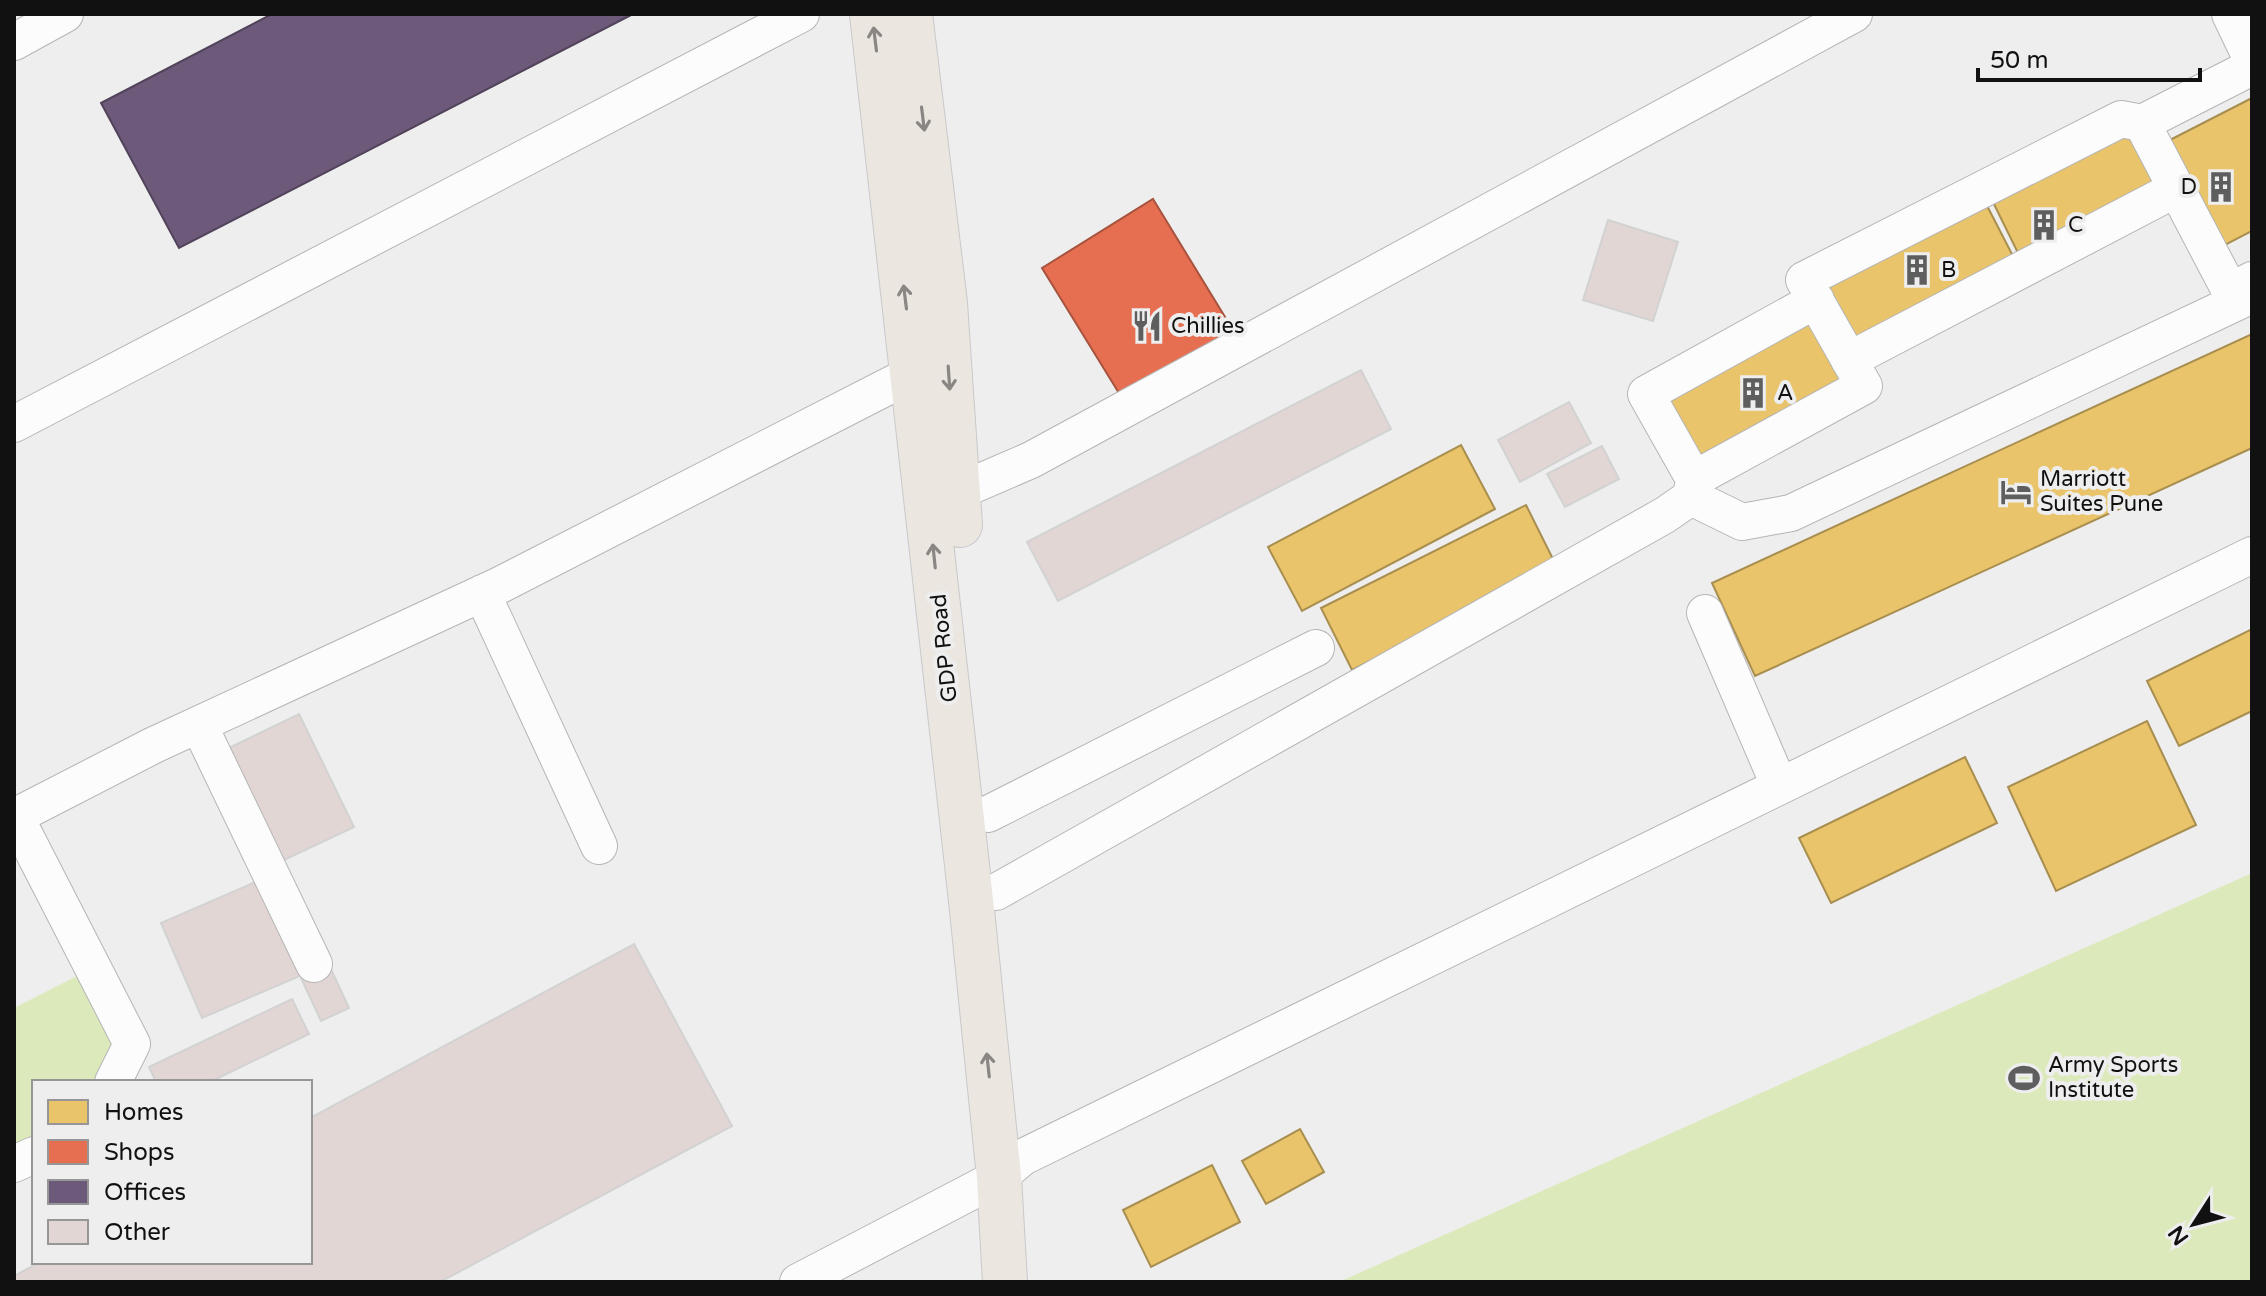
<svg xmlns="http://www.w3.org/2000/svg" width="2266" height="1296" viewBox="0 0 2266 1296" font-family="'Varela Round',sans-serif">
  <rect width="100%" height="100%" fill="#eeeeef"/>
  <!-- green -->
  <path fill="#dce9ba" d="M 2252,873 L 2252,1282 L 1339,1282 Z
    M 85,972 L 119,1041 L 103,1082 L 34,1082 L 34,1149 L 14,1160 L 14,1008 Z"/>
  <!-- homes -->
  <path fill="#e9c46a" stroke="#a88e4f" stroke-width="2" d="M 2252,98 L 2252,231 L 2223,246 L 2166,142 Z
    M 2127,128 L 2159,187 L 2020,257 L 1988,192 Z
    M 1982,196 L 2015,260 L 1853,343 L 1820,280 Z
    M 1813,317 L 1844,385 L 1699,468 L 1661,402 Z
    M 2252,334 L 2252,448 L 1755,676 L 1712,583 Z
    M 1461,445 L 1495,509 L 1302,611 L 1268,547 Z
    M 1526,505 L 1557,567 L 1352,670 L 1321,608 Z
    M 2252,629 L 2252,711 L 2179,746 L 2147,681 Z
    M 2147,721 L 2196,825 L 2056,891 L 2008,787 Z
    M 1965,757 L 1997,823 L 1831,903 L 1799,838 Z
    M 1300,1129 L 1324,1172 L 1266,1204 L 1242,1161 Z
    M 1212,1165 L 1240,1222 L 1151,1267 L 1123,1210 Z"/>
  <!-- shops -->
  <path fill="#e76f51" stroke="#a7533e" stroke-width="2" d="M 1153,199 L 1236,335 L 1125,403 L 1042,268 Z"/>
  <!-- offices -->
  <path fill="#6d597a" stroke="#51435a" stroke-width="2" d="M 272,14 L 633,14 L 179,248 L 101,103 Z"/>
  <!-- building -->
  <path fill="#e1d6d3" stroke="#d3d2d3" stroke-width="2" d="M 1608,220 L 1678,242 L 1653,321 L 1583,300 Z
    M 1361,370 L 1391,429 L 1058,601 L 1027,542 Z
    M 1569,402 L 1591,443 L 1520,482 L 1498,440 Z
    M 1602,446 L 1619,479 L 1565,507 L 1547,474 Z
    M 299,714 L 354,827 L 282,861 L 227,749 Z
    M 260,880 L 302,975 L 202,1018 L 161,923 Z
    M 634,944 L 732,1126 L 440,1282 L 14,1282 L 14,1276 L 40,1262 L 310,1262 L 310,1118 Z
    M 329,965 L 349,1008 L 321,1021 L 301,978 Z
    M 292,999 L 309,1034 L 210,1082 L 156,1082 L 149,1067 Z"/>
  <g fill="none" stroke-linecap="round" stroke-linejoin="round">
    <defs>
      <path id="minor" d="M 2230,14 L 2252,60
        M 14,42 L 65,14
        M 2252,67 L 2142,123 L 2230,291 L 2252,280
        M 1849,360 L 2176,189
        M 14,424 L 801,14
        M 1694,479 L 1646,394 L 1816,300
        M 957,492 L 1031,460 L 1854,14
        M 1691,497 L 1742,522 L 1791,513 L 2252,295
        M 482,593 L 599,846
        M 1705,613 L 1779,785
        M 199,725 L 314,964
        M 988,814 L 1316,648
        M 15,816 L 132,1044 L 113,1082
        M 14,817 L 154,745 L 500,585 L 914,373
        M 996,892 L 1665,515 L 1691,497 L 1694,479 L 1864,386 L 1804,280 L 2121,119 L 2142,123
        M 14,1164 L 34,1155
        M 798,1282 L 999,1177 L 1023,1157 L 2252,555"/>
      <path id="major" d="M 872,14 L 972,910 L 999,1177 L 1005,1282
        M 910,14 L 945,303 L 960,525"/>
    </defs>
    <!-- minor casing -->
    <use href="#minor" stroke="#b5b5b6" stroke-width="38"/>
    <!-- major casing -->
    <use href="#major" stroke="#c9c9ca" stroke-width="46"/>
    <!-- minor -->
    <use href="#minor" stroke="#fcfcfd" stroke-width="36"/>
    <!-- major -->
    <use href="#major" stroke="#ebe6e0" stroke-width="44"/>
  </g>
  <!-- one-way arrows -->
  <defs><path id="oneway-shaft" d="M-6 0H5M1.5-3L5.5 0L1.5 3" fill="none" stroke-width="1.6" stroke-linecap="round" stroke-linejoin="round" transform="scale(2)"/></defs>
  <g stroke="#898683">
    <use href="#oneway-shaft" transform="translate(875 39) rotate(-97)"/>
    <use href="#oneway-shaft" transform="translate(923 119) rotate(83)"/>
    <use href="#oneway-shaft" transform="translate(905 297) rotate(-97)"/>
    <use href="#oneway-shaft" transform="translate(949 378) rotate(86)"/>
    <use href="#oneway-shaft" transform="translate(934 556) rotate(-96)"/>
    <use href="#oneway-shaft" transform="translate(988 1065) rotate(-96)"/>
  </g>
  <!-- icons -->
  <defs>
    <symbol id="building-bare" viewBox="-9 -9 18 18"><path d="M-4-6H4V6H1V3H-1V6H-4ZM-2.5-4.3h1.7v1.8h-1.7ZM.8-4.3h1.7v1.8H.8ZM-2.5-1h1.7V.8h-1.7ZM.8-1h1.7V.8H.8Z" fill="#5e5e5f" stroke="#eeeeef" stroke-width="2.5" paint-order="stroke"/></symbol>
    <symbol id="restaurant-bare" viewBox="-9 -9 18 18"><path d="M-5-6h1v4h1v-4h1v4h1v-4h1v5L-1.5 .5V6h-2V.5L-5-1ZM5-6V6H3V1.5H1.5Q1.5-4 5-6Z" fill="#5e5e5f" stroke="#eeeeef" stroke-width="2.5" paint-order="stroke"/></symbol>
    <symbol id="hotel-bare" viewBox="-9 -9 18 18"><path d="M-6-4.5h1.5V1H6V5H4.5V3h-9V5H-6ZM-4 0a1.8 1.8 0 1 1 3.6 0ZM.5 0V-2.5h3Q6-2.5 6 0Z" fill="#5e5e5f" stroke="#eeeeef" stroke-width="2.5" paint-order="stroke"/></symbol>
    <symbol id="stadium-bare" viewBox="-9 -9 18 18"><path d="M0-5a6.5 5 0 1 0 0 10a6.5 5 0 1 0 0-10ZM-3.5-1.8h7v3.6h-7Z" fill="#5e5e5f" stroke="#eeeeef" stroke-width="2.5" paint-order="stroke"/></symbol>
  </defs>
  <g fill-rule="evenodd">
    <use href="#building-bare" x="2199" y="165" width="44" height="44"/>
    <use href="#building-bare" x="2022" y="203" width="44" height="44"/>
    <use href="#building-bare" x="1895" y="248" width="44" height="44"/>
    <use href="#restaurant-bare" x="1125" y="304" width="44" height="44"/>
    <use href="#building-bare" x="1731" y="371" width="44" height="44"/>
    <use href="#hotel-bare" x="1994" y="470" width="44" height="44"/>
    <use href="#stadium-bare" x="2002" y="1056" width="44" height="44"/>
  </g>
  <g text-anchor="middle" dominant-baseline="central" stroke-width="8" stroke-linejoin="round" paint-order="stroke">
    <!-- poi labels -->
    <g font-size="22" fill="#111" stroke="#eeeeef" text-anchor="start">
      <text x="2197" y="187" text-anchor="end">D</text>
      <text x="2068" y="225">C</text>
      <text x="1941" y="270">B</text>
      <text x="1171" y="326">Chillies</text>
      <text x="1777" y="393">A</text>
      <text x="2040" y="479">Marriott<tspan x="2040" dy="25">Suites Pune</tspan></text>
      <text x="2048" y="1065">Army Sports<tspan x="2048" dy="25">Institute</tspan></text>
    </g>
    <!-- street labels -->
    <g font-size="22" fill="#111" stroke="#eeeeef">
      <text transform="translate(944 648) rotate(-96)">GDP Road</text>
    </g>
  </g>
  <!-- border -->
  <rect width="2266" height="1296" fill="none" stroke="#111111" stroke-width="32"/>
  <!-- legend -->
  <rect x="32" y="1080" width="280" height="184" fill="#eeeeef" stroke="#969696" stroke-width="2"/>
  <rect x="48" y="1100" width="40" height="24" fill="#e9c46a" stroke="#969696" stroke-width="2"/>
  <text x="104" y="1120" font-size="24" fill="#111111">Homes</text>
  <rect x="48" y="1140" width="40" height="24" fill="#e76f51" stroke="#969696" stroke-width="2"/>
  <text x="104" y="1160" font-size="24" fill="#111111">Shops</text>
  <rect x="48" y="1180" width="40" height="24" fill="#6d597a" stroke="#969696" stroke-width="2"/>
  <text x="104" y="1200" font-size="24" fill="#111111">Offices</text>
  <rect x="48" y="1220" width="40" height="24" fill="#e1d6d3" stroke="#969696" stroke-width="2"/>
  <text x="104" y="1240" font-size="24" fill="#111111">Other</text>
  <!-- north arrow -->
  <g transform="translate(2194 1224) rotate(234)" stroke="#eeeeef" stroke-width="6" paint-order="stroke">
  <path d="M0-6L14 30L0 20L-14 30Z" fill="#111111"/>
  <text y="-12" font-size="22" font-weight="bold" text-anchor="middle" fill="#111111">N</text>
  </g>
  <!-- scale -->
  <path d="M1978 68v12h222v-12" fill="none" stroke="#111111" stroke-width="4"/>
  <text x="1990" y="68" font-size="24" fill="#111111" stroke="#eeeeef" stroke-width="6" paint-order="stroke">50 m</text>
</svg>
